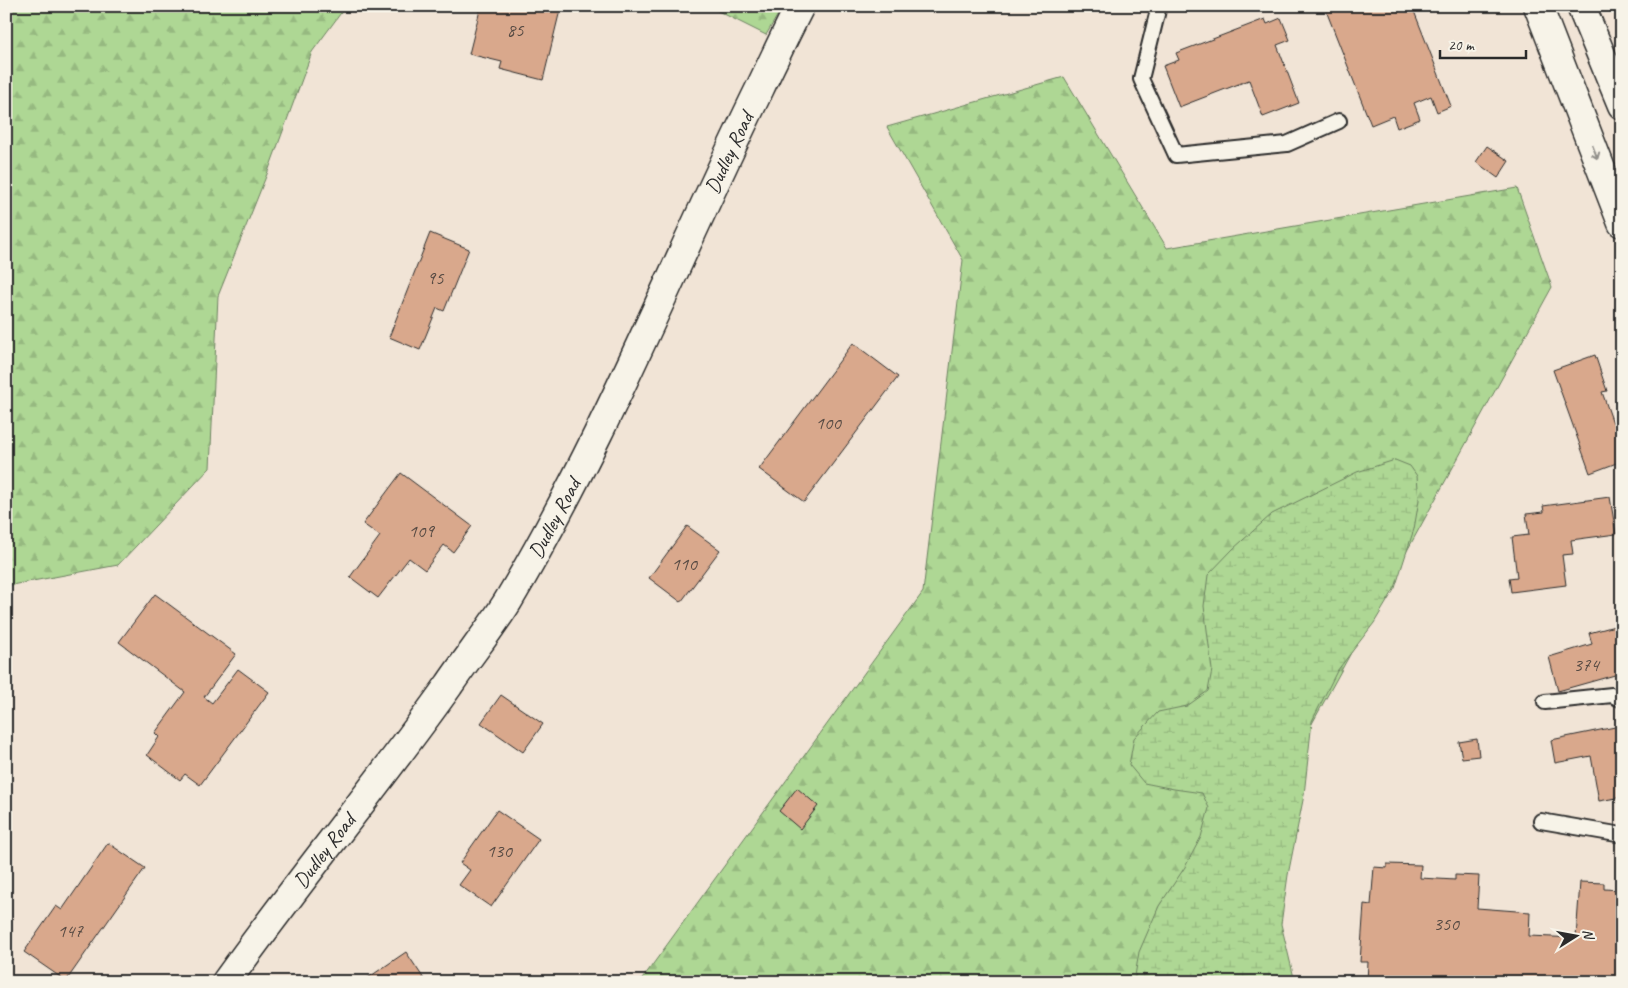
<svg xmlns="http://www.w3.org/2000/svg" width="1628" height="988" viewBox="0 0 1628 988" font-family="Caveat,sans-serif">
  <defs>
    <pattern id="forest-firs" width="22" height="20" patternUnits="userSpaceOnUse" patternTransform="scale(1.25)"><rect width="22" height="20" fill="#aed794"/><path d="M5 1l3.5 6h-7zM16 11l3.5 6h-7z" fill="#96b980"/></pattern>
    <pattern id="wetland-marsh" width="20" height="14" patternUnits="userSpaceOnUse" patternTransform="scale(1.25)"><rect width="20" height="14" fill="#aed794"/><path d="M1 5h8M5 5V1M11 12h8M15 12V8" fill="none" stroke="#96b980"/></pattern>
  </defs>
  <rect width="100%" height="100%" fill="#f1e4d6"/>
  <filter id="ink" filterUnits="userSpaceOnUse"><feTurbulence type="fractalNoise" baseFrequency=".02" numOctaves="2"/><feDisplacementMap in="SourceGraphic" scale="10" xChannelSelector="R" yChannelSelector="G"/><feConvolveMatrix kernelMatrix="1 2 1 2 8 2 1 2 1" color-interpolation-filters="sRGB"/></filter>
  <g filter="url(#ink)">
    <!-- forest -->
    <path fill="url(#forest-firs)" stroke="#6c8160" d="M 6,6 L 346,6 L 312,52 L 269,169 L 218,296 L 210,468 L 118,565 L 6,586 Z
      M 708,6 L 783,6 L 766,35 Z
      M 1064,77 L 1167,248 L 1517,188 L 1552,287 L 1170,982 L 640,982 L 923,592 L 963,260 L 887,127 Z"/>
    <!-- wetland -->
    <path fill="url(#wetland-marsh)" stroke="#6c8160" d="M 1395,460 L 1410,466 L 1417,476 L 1419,500 L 1414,529 L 1395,588 L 1374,623 L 1337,671 L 1312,721 L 1304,795 L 1288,875 L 1281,924 L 1295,982 L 1134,982 L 1139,952 L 1159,906 L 1185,867 L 1201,837 L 1209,808 L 1202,793 L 1174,789 L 1144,783 L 1129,765 L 1134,738 L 1158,712 L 1187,706 L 1208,691 L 1212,670 L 1204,606 L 1208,575 L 1233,549 L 1272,514 L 1357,472 Z"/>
    <!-- building -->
    <path fill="#d9a88c" stroke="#2b2b2b" d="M 481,6 L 561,6 L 543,80 L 500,69 L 502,62 L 469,54 Z
      M 1331,6 L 1412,6 L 1451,106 L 1437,112 L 1431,96 L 1414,103 L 1420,119 L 1397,128 L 1393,116 L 1371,125 L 1325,8 Z
      M 1281,18 L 1290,40 L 1277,45 L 1299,103 L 1263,117 L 1249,80 L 1179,107 L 1163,66 L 1179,60 L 1176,53 L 1265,19 L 1267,24 Z
      M 1487,146 L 1509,161 L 1498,178 L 1476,162 Z
      M 430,233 L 469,249 L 444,311 L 437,308 L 420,350 L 389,337 Z
      M 853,343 L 898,377 L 804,502 L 759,469 Z
      M 1595,355 L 1607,391 L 1602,392 L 1613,423 L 1619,421 L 1622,427 L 1622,461 L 1590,473 L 1553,370 Z
      M 401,473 L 472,526 L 453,552 L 444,545 L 425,570 L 409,558 L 378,598 L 350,577 L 380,536 L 363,524 Z
      M 1610,497 L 1616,534 L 1571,540 L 1573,554 L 1562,555 L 1566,585 L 1511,592 L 1509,578 L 1517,577 L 1512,537 L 1529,535 L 1526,514 L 1544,512 L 1543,506 Z
      M 687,526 L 720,550 L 681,602 L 649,578 Z
      M 155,594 L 236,654 L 204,697 L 212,703 L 238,669 L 269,692 L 200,785 L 185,774 L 180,780 L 147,755 L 159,737 L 155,733 L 185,692 L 119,642 Z
      M 1622,624 L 1622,673 L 1558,691 L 1549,657 L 1592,644 L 1589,633 Z
      M 501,695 L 543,724 L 523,752 L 481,723 Z
      M 1620,726 L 1622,785 L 1620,785 L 1622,797 L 1599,801 L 1591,756 L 1555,763 L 1551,740 Z
      M 1477,739 L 1479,756 L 1462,758 L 1459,742 Z
      M 797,788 L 818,806 L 800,829 L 779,811 Z
      M 497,810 L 539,839 L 491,907 L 459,885 L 470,870 L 460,863 Z
      M 108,843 L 145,868 L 66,981 L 24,952 L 56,906 L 62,910 Z
      M 1387,864 L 1421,865 L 1420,878 L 1455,880 L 1455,875 L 1479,876 L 1477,908 L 1530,912 L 1529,936 L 1576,938 L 1580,882 L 1604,883 L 1604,889 L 1622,890 L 1622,982 L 1367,982 L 1368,962 L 1360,962 L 1364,904 L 1371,905 L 1374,867 L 1387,868 Z
      M 406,952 L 426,982 L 362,982 Z"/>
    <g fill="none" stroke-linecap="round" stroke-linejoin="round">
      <defs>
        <path id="lane" d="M 1159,6 L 1141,79 L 1176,155 L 1287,144 L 1339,121
          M 1545,702 L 1612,695 L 1622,700
          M 1541,821 L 1622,835"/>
        <g id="secondary">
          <path id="s1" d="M 226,982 C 298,881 377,786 449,685 C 468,657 490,630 508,601 C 606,437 676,259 760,88 C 773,61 786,33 800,6"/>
        </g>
        <path id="highway" d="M 1538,6 L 1622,223
          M 1581,6 L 1622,105"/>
      </defs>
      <!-- lane casing -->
      <use href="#lane" stroke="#2b2b2b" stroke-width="18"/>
      <!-- secondary casing -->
      <use href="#secondary" stroke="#2b2b2b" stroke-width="31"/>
      <!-- highway casing -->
      <use href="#highway" stroke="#2b2b2b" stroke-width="31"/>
      <!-- lane -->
      <use href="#lane" stroke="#f7f3e8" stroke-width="14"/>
      <!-- secondary -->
      <use href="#secondary" stroke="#f7f3e8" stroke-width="28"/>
      <!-- highway -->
      <use href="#highway" stroke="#f7f3e8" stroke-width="28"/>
    </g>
    <!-- one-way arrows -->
    <defs><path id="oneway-shaft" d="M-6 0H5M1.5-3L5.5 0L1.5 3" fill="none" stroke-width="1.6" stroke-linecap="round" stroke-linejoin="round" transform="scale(1.25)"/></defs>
    <use stroke="#918f8a" href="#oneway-shaft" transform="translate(1595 152) rotate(69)"/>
  </g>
  <g text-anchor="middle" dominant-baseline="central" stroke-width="4" stroke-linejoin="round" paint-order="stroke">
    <!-- number labels -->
    <g font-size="19" fill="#564a43">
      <text x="515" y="30">85</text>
      <text x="435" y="278">95</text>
      <text x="828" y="423">100</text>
      <text x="421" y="531">109</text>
      <text x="684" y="564">110</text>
      <text x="1586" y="665">374</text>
      <text x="499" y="851">130</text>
      <text x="1446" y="924">350</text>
      <text x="70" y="931">147</text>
    </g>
    <!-- street labels -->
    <g font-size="21" fill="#2b2b2b" stroke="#f7f3e8">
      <text stroke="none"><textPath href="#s1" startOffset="974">Dudley Road</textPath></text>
      <text stroke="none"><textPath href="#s1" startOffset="569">Dudley Road</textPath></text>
      <text stroke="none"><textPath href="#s1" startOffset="164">Dudley Road</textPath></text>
    </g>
  </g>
  <!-- margin -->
  <rect width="1628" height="988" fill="none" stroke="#f7f3e8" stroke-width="25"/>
  <rect x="12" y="12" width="1603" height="963" fill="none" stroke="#2b2b2b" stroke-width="2" filter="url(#ink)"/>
  <!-- north arrow -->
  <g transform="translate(1576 936) rotate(79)" stroke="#f7f3e8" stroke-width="4" paint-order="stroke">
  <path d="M0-4L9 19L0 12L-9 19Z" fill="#2b2b2b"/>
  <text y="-8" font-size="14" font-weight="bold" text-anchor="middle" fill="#2b2b2b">N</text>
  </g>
  <!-- scale -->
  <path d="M1440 50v8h86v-8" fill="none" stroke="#2b2b2b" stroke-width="2.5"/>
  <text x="1448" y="50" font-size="15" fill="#2b2b2b" stroke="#f7f3e8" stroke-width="4" paint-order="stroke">20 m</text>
</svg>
